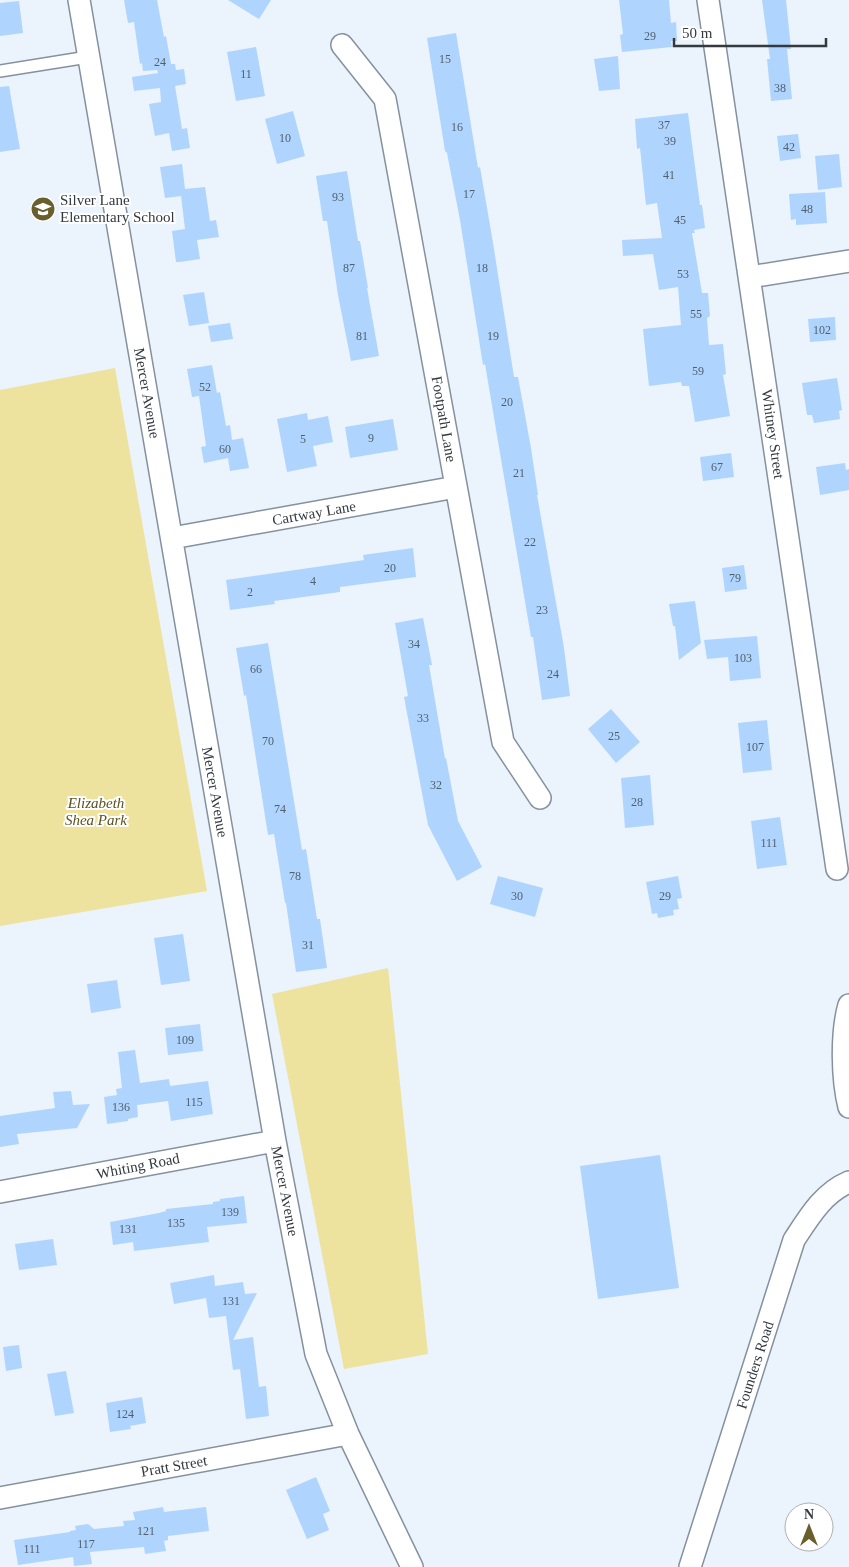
<svg xmlns="http://www.w3.org/2000/svg" width="849" height="1567" viewBox="0 0 849 1567" font-family="'Times New Roman',serif">
  <rect width="100%" height="100%" fill="#ebf3fd"/>
  <!-- green -->
  <path fill="#eee29f" d="M 115,368 L 207,891 L 0,926 L 0,390 Z
    M 388,968 L 428,1354 L 344,1369 L 272,994 Z"/>
  <!-- building -->
  <path fill="#afd5fe" d="M 124,0 L 157,0 L 164,37 L 166,36 L 171,64 L 175,64 L 176,70 L 184,69 L 186,84 L 175,86 L 182,129 L 187,128 L 190,148 L 172,151 L 169,133 L 155,136 L 149,104 L 161,102 L 160,88 L 134,91 L 132,77 L 158,73 L 157,70 L 143,71 L 142,63 L 140,64 L 134,22 L 128,23 Z
    M 228,0 L 271,0 L 259,19 Z
    M 619,0 L 669,0 L 671,23 L 676,22 L 677,41 L 671,41 L 672,47 L 622,52 L 620,35 L 623,34 Z
    M 762,0 L 786,0 L 791,49 L 787,49 L 792,99 L 771,101 L 767,59 L 770,59 Z
    M 19,1 L 23,33 L 0,36 L 0,3 Z
    M 456,33 L 478,168 L 480,167 L 493,243 L 514,377 L 518,377 L 531,448 L 538,495 L 537,495 L 564,648 L 570,696 L 542,700 L 533,637 L 531,637 L 485,364 L 483,365 L 460,220 L 447,153 L 445,151 L 427,38 Z
    M 256,47 L 265,96 L 236,101 L 227,52 Z
    M 618,56 L 620,89 L 599,91 L 594,59 Z
    M 9,86 L 20,149 L 0,152 L 0,87 Z
    M 293,111 L 305,156 L 277,164 L 265,119 Z
    M 688,113 L 700,205 L 702,205 L 705,228 L 694,230 L 695,233 L 692,233 L 702,293 L 708,293 L 710,316 L 707,318 L 709,345 L 723,344 L 726,374 L 723,375 L 730,416 L 695,422 L 689,386 L 682,386 L 681,382 L 649,386 L 643,329 L 681,325 L 678,287 L 659,290 L 653,254 L 623,256 L 622,240 L 662,238 L 657,203 L 646,205 L 640,148 L 637,149 L 635,119 Z
    M 798,134 L 801,158 L 780,161 L 777,136 Z
    M 839,154 L 842,187 L 818,190 L 815,156 Z
    M 182,164 L 185,189 L 205,187 L 210,221 L 216,220 L 219,237 L 197,240 L 200,259 L 180,262 L 176,262 L 172,231 L 185,229 L 181,196 L 165,198 L 160,167 Z
    M 347,171 L 358,241 L 360,241 L 368,288 L 367,288 L 379,356 L 351,361 L 338,295 L 327,221 L 323,221 L 316,176 Z
    M 825,192 L 827,223 L 796,225 L 796,219 L 791,220 L 789,194 Z
    M 204,292 L 209,323 L 189,326 L 183,295 Z
    M 835,317 L 836,340 L 810,342 L 808,319 Z
    M 230,323 L 233,339 L 211,342 L 208,326 Z
    M 212,365 L 217,393 L 220,392 L 226,426 L 230,425 L 232,440 L 243,438 L 249,468 L 230,471 L 228,458 L 204,463 L 201,447 L 206,446 L 199,396 L 192,397 L 187,369 Z
    M 837,378 L 842,410 L 839,411 L 840,419 L 814,423 L 812,415 L 807,415 L 802,383 Z
    M 307,413 L 308,420 L 328,416 L 333,442 L 313,446 L 317,466 L 287,472 L 277,419 Z
    M 393,419 L 398,450 L 350,458 L 345,427 Z
    M 731,453 L 734,477 L 703,481 L 700,457 Z
    M 845,463 L 846,470 L 849,469 L 849,490 L 820,495 L 816,467 Z
    M 413,548 L 416,577 L 340,587 L 340,592 L 274,601 L 275,604 L 230,610 L 226,580 L 364,560 L 363,555 Z
    M 744,565 L 747,589 L 725,592 L 722,568 Z
    M 695,601 L 701,643 L 679,660 L 675,626 L 673,626 L 669,604 Z
    M 423,618 L 432,665 L 429,665 L 445,759 L 446,758 L 458,821 L 482,867 L 457,881 L 428,825 L 404,697 L 408,696 L 395,623 Z
    M 757,636 L 761,678 L 730,681 L 728,657 L 707,659 L 704,640 Z
    M 268,643 L 302,850 L 306,849 L 317,919 L 320,919 L 327,968 L 296,972 L 286,903 L 285,903 L 274,834 L 268,835 L 246,695 L 244,696 L 236,648 Z
    M 611,709 L 640,742 L 616,763 L 588,729 Z
    M 767,720 L 772,770 L 743,773 L 738,723 Z
    M 650,775 L 654,825 L 625,828 L 621,778 Z
    M 780,817 L 787,865 L 757,869 L 751,821 Z
    M 498,876 L 543,888 L 535,917 L 490,904 Z
    M 678,876 L 682,898 L 677,899 L 679,909 L 673,910 L 674,915 L 658,918 L 657,913 L 652,914 L 646,882 Z
    M 183,934 L 190,981 L 161,985 L 154,938 Z
    M 117,980 L 121,1008 L 91,1013 L 87,984 Z
    M 200,1024 L 203,1051 L 168,1055 L 165,1028 Z
    M 135,1050 L 140,1083 L 169,1079 L 170,1086 L 208,1081 L 213,1114 L 171,1121 L 168,1101 L 137,1105 L 138,1117 L 128,1119 L 128,1121 L 107,1124 L 104,1097 L 117,1095 L 116,1089 L 122,1088 L 118,1052 Z
    M 71,1091 L 73,1105 L 90,1104 L 77,1128 L 17,1134 L 19,1144 L 0,1147 L 0,1116 L 55,1108 L 53,1092 Z
    M 660,1155 L 679,1288 L 598,1299 L 580,1166 Z
    M 244,1196 L 247,1223 L 207,1227 L 209,1242 L 134,1251 L 133,1242 L 113,1245 L 110,1222 L 159,1213 L 166,1211 L 166,1209 L 213,1204 L 213,1202 L 220,1201 L 220,1199 Z
    M 53,1239 L 57,1265 L 19,1270 L 15,1244 Z
    M 214,1275 L 215,1286 L 243,1282 L 245,1294 L 257,1293 L 233,1340 L 253,1337 L 259,1387 L 266,1386 L 269,1416 L 246,1419 L 240,1369 L 233,1370 L 226,1316 L 209,1318 L 206,1298 L 174,1304 L 170,1283 Z
    M 19,1345 L 22,1368 L 6,1371 L 3,1347 Z
    M 66,1371 L 74,1413 L 55,1416 L 47,1374 Z
    M 142,1397 L 146,1423 L 130,1426 L 131,1429 L 110,1432 L 106,1403 Z
    M 316,1477 L 330,1511 L 323,1514 L 329,1530 L 307,1539 L 286,1490 Z
    M 163,1507 L 164,1512 L 206,1507 L 209,1531 L 168,1536 L 168,1540 L 164,1541 L 166,1551 L 145,1554 L 144,1547 L 90,1552 L 92,1564 L 74,1566 L 73,1557 L 18,1565 L 14,1540 L 70,1532 L 70,1531 L 76,1530 L 75,1526 L 88,1524 L 94,1529 L 124,1526 L 123,1521 L 135,1520 L 133,1512 Z"/>
  <g fill="none" stroke-linecap="round" stroke-linejoin="round">
    <defs>
      <path id="lane" d="M 0,71 L 88,57"/>
      <path id="street" d="M 79,0 L 275,1141 L 316,1354 L 348,1434 L 412,1567
        M 708,0 L 837,869
        M 342,45 L 385,99 L 503,742 L 540,798
        M 750,277 L 849,261
        M 172,538 L 456,487
        M 849,1005 C 841,1033 842,1079 849,1107
        M 0,1192 L 275,1141
        M 0,1498 L 348,1434
        M 690,1567 L 794,1240 C 809,1217 823,1193 849,1182"/>
    </defs>
    <!-- lane casing -->
    <use href="#lane" stroke="#85919f" stroke-width="14"/>
    <!-- street casing -->
    <use href="#street" stroke="#85919f" stroke-width="24"/>
    <!-- lane -->
    <use href="#lane" stroke="#fff" stroke-width="11"/>
    <!-- street -->
    <use href="#street" stroke="#fff" stroke-width="21"/>
  </g>
  <!-- icons -->
  <defs>
    <symbol id="school-disc" viewBox="-11 -11 22 22"><circle r="9.5" fill="#685f2c" stroke="#fff"/><path d="M0-5L7-2L0 1L-7-2ZM-4 1L0 2.5L4 1V4Q0 6-4 4Z" fill="#fff"/></symbol>
  </defs>
  <g fill-rule="evenodd">
    <use href="#school-disc" x="29" y="195" width="28" height="28"/>
  </g>
  <g text-anchor="middle" dominant-baseline="central" stroke-width="4" stroke-linejoin="round" paint-order="stroke">
    <!-- number labels -->
    <g font-size="12" fill="#52606e">
      <text x="650" y="36">29</text>
      <text x="445" y="59">15</text>
      <text x="160" y="62">24</text>
      <text x="246" y="74">11</text>
      <text x="780" y="88">38</text>
      <text x="664" y="125">37</text>
      <text x="457" y="127">16</text>
      <text x="285" y="138">10</text>
      <text x="670" y="141">39</text>
      <text x="789" y="147">42</text>
      <text x="669" y="175">41</text>
      <text x="469" y="194">17</text>
      <text x="338" y="197">93</text>
      <text x="807" y="209">48</text>
      <text x="680" y="220">45</text>
      <text x="349" y="268">87</text>
      <text x="482" y="268">18</text>
      <text x="683" y="274">53</text>
      <text x="696" y="314">55</text>
      <text x="822" y="330">102</text>
      <text x="362" y="336">81</text>
      <text x="493" y="336">19</text>
      <text x="698" y="371">59</text>
      <text x="205" y="387">52</text>
      <text x="507" y="402">20</text>
      <text x="371" y="438">9</text>
      <text x="303" y="439">5</text>
      <text x="225" y="449">60</text>
      <text x="717" y="467">67</text>
      <text x="519" y="473">21</text>
      <text x="530" y="542">22</text>
      <text x="390" y="568">20</text>
      <text x="735" y="578">79</text>
      <text x="313" y="581">4</text>
      <text x="250" y="592">2</text>
      <text x="542" y="610">23</text>
      <text x="414" y="644">34</text>
      <text x="743" y="658">103</text>
      <text x="256" y="669">66</text>
      <text x="553" y="674">24</text>
      <text x="423" y="718">33</text>
      <text x="614" y="736">25</text>
      <text x="268" y="741">70</text>
      <text x="755" y="747">107</text>
      <text x="436" y="785">32</text>
      <text x="637" y="802">28</text>
      <text x="280" y="809">74</text>
      <text x="769" y="843">111</text>
      <text x="295" y="876">78</text>
      <text x="517" y="896">30</text>
      <text x="665" y="896">29</text>
      <text x="308" y="945">31</text>
      <text x="185" y="1040">109</text>
      <text x="194" y="1102">115</text>
      <text x="121" y="1107">136</text>
      <text x="230" y="1212">139</text>
      <text x="176" y="1223">135</text>
      <text x="128" y="1229">131</text>
      <text x="231" y="1301">131</text>
      <text x="125" y="1414">124</text>
      <text x="146" y="1531">121</text>
      <text x="86" y="1544">117</text>
      <text x="32" y="1549">111</text>
    </g>
    <!-- poi labels -->
    <g font-size="15" fill="#33393e" stroke="#fff" text-anchor="start">
      <text x="60" y="200">Silver Lane<tspan x="60" dy="17">Elementary School</tspan></text>
    </g>
    <!-- street labels -->
    <g font-size="15" fill="#33393e" stroke="#fff">
      <text transform="translate(147 393) rotate(80)">Mercer Avenue</text>
      <text transform="translate(444 419) rotate(80)">Footpath Lane</text>
      <text transform="translate(773 434) rotate(82)">Whitney Street</text>
      <text transform="translate(314 513) rotate(-10)">Cartway Lane</text>
      <text transform="translate(215 792) rotate(80)">Mercer Avenue</text>
      <text transform="translate(138 1166) rotate(-11)">Whiting Road</text>
      <text transform="translate(285 1191) rotate(79)">Mercer Avenue</text>
      <text transform="translate(755 1365) rotate(-72)">Founders Road</text>
      <text transform="translate(174 1466) rotate(-10)">Pratt Street</text>
    </g>
    <!-- park labels -->
    <g font-size="15" font-style="italic" fill="#5b5220" stroke="#fff">
      <text x="96" y="803">Elizabeth<tspan x="96" dy="17">Shea Park</tspan></text>
    </g>
  </g>
  <!-- north arrow -->
  <g transform="translate(809 1527)"><circle r="24" fill="#ffffff" stroke="#adb0b2"/>
  <path d="M0-4L9 19L0 12L-9 19Z" fill="#685f2c"/>
  <text y="-8" font-size="14" font-weight="bold" text-anchor="middle" fill="#33393e">N</text>
  </g>
  <!-- scale -->
  <path d="M674 38v8h152v-8" fill="none" stroke="#33393e" stroke-width="2.5"/>
  <text x="682" y="38" font-size="15" fill="#33393e" stroke="#ffffff" stroke-width="4" paint-order="stroke">50 m</text>
</svg>
